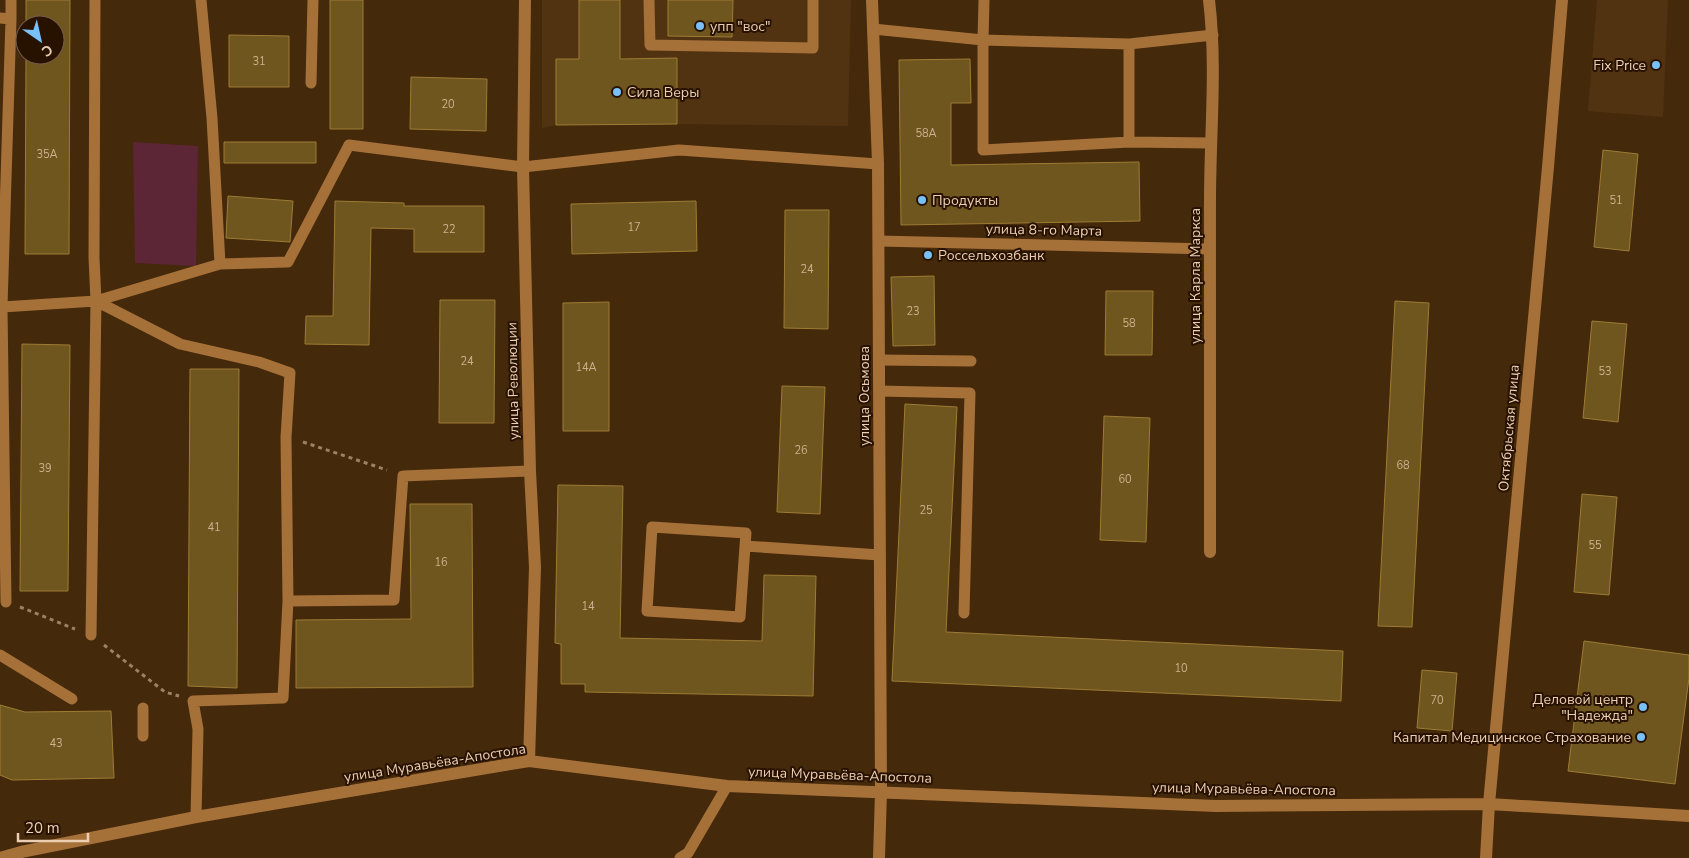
<svg xmlns="http://www.w3.org/2000/svg" width="1689" height="858" viewBox="0 0 1689 858" font-family="'Nunito Sans',sans-serif">
  <rect width="100%" height="100%" fill="#44290b"/>
  <!-- built -->
  <path fill="#523311" d="M 542,0 L 851,0 L 848,126 L 677,124 L 556,125 L 542,128 Z
    M 1597,0 L 1668,0 L 1663,117 L 1588,111 Z"/>
  <!-- green -->
  <path fill="#5d2636" d="M 133,142 L 198,146 L 196,266 L 135,263 Z"/>
  <!-- building -->
  <path fill="#6f561f" stroke="#9d7c34" d="M 26,0 L 70,0 L 69,254 L 25,254 L 26,55 L 55,55 L 55,25 L 26,25 Z
    M 330,0 L 363,0 L 363,129 L 330,129 Z
    M 579,0 L 620,0 L 620,59 L 677,58 L 677,124 L 556,125 L 556,59 L 579,59 Z
    M 668,0 L 733,0 L 732,37 L 668,36 Z
    M 229,35 L 289,36 L 289,87 L 229,87 Z
    M 970,59 L 971,103 L 951,103 L 951,165 L 1139,162 L 1140,221 L 901,225 L 899,60 Z
    M 411,77 L 487,79 L 486,131 L 410,129 Z
    M 224,142 L 316,142 L 316,163 L 224,163 Z
    M 1603,150 L 1638,154 L 1629,251 L 1594,247 Z
    M 228,196 L 293,201 L 290,242 L 226,238 Z
    M 335,201 L 404,203 L 404,206 L 484,206 L 484,252 L 414,252 L 414,229 L 371,228 L 369,345 L 305,344 L 306,316 L 333,316 Z
    M 696,201 L 697,251 L 572,254 L 571,204 Z
    M 785,210 L 829,210 L 828,329 L 784,328 Z
    M 934,276 L 935,345 L 893,346 L 891,277 Z
    M 1106,291 L 1153,291 L 1152,355 L 1105,355 Z
    M 440,300 L 495,300 L 494,423 L 439,423 Z
    M 1395,301 L 1429,303 L 1412,627 L 1378,626 Z
    M 609,302 L 609,431 L 563,431 L 563,303 Z
    M 1592,321 L 1627,324 L 1618,422 L 1583,418 Z
    M 22,344 L 70,345 L 68,591 L 20,591 Z
    M 190,369 L 239,369 L 237,688 L 188,686 Z
    M 782,386 L 825,387 L 820,514 L 777,512 Z
    M 905,404 L 957,407 L 946,632 L 1343,651 L 1341,701 L 892,681 Z
    M 1104,416 L 1150,418 L 1146,542 L 1100,540 Z
    M 558,485 L 623,486 L 620,638 L 762,641 L 764,575 L 816,576 L 813,696 L 585,692 L 585,684 L 561,684 L 561,644 L 555,643 Z
    M 1582,494 L 1617,497 L 1609,595 L 1574,592 Z
    M 410,504 L 472,504 L 473,687 L 296,688 L 296,620 L 411,619 Z
    M 1584,641 L 1689,655 L 1689,678 L 1675,784 L 1568,771 Z
    M 1422,670 L 1457,673 L 1452,731 L 1417,728 Z
    M 0,705 L 25,712 L 111,711 L 114,778 L 12,780 L 0,775 Z"/>
  <g fill="none" stroke-linecap="round" stroke-linejoin="round">
    <!-- path -->
    <path stroke="#9e8165" stroke-width="3" stroke-dasharray="4 4" stroke-linecap="butt" d="M 303,442 L 387,470
      M 20,607 L 75,629
      M 104,645 L 165,692 L 179,696"/>
    <!-- service -->
    <path stroke="#a67039" stroke-width="11" d="M 11,0 L 11,19
      M 201,0 L 212,118 L 220,264
      M 649,0 L 650,45 L 813,48 L 813,0
      M 984,0 L 983,40 L 1129,44 L 1213,35
      M 0,18 L 11,19 L 2,307 L 96,301 L 220,264 L 288,262 L 349,145 L 523,167 L 679,150 L 878,164
      M 873,29 L 983,40 L 983,150 L 1129,142 L 1210,143
      M 1129,44 L 1129,142
      M 311,83 L 313,0
      M 879,241 L 1209,249
      M 96,301 L 180,344 L 259,362 L 290,373 L 286,437 L 288,601 L 283,698 L 193,701 L 198,729 L 196,817
      M 0,307 L 2,307 L 6,602
      M 879,360 L 971,361
      M 879,391 L 970,393 L 964,613
      M 745,546 L 746,533 L 652,527 L 647,611 L 740,617 L 745,546 L 880,555
      M 288,601 L 394,600 L 403,476 L 530,471
      M 91,635 L 96,301 L 94,258 L 95,0
      M 0,655 L 72,699
      M 143,736 L 143,708
      M 680,858 L 688,853 L 727,786"/>
    <!-- minor -->
    <path stroke="#a67039" stroke-width="12" d="M 525,0 L 523,167 L 530,471 L 535,567 L 529,761
      M 872,0 L 878,164 L 881,792 L 879,858
      M 1209,0 C 1217,66 1210,134 1210,200 C 1209,317 1210,434 1210,552
      M 0,858 L 21,852 L 196,817 L 529,761 L 727,786 L 1216,806 L 1489,804 L 1689,816
      M 1486,858 L 1489,804 L 1548,167 L 1562,0"/>
  </g>
  <!-- markers -->
  <g fill="#79bff8" stroke="#271200" stroke-width="2">
    <circle cx="700" cy="26" r="5"/>
    <circle cx="1656" cy="65" r="5"/>
    <circle cx="617" cy="92" r="5"/>
    <circle cx="922" cy="200" r="5"/>
    <circle cx="928" cy="255" r="5"/>
    <circle cx="1643" cy="707" r="5"/>
    <circle cx="1641" cy="737" r="5"/>
  </g>
  <g text-anchor="middle" dominant-baseline="central" stroke-width="4" stroke-linejoin="round" paint-order="stroke">
    <!-- number labels -->
    <g font-size="11" fill="#cdb08e">
      <text x="259" y="61">31</text>
      <text x="448" y="104">20</text>
      <text x="926" y="133">58А</text>
      <text x="47" y="154">35А</text>
      <text x="1616" y="200">51</text>
      <text x="634" y="227">17</text>
      <text x="449" y="229">22</text>
      <text x="807" y="269">24</text>
      <text x="913" y="311">23</text>
      <text x="1129" y="323">58</text>
      <text x="467" y="361">24</text>
      <text x="586" y="367">14А</text>
      <text x="1605" y="371">53</text>
      <text x="801" y="450">26</text>
      <text x="1403" y="465">68</text>
      <text x="45" y="468">39</text>
      <text x="1125" y="479">60</text>
      <text x="926" y="510">25</text>
      <text x="214" y="527">41</text>
      <text x="1595" y="545">55</text>
      <text x="441" y="562">16</text>
      <text x="588" y="606">14</text>
      <text x="1181" y="668">10</text>
      <text x="1437" y="700">70</text>
      <text x="56" y="743">43</text>
    </g>
    <!-- poi labels -->
    <g font-size="14" fill="#ecceb3" stroke="#271200" text-anchor="start">
      <text x="710" y="26">упп "вос"</text>
      <text x="1646" y="65" text-anchor="end">Fix Price</text>
      <text x="627" y="92">Сила Веры</text>
      <text x="932" y="200">Продукты</text>
      <text x="938" y="255">Россельхозбанк</text>
      <text x="1633" y="699" text-anchor="end">Деловой центр<tspan x="1633" dy="16">"Надежда"</tspan></text>
      <text x="1631" y="737" text-anchor="end">Капитал Медицинское Страхование</text>
    </g>
    <!-- street labels -->
    <g font-size="14" fill="#ecceb3" stroke="#271200">
      <text transform="translate(1044 230) rotate(1)">улица 8-го Марта</text>
      <text transform="translate(1195 276) rotate(-90)">улица Карла Маркса</text>
      <text transform="translate(513 381) rotate(-91)">улица Революции</text>
      <text transform="translate(864 396) rotate(-90)">улица Осьмова</text>
      <text transform="translate(1509 428) rotate(-85)">Октябрьская улица</text>
      <text transform="translate(435 763) rotate(-9)">улица Муравьёва-Апостола</text>
      <text transform="translate(840 775) rotate(2)">улица Муравьёва-Апостола</text>
      <text transform="translate(1244 789) rotate(1)">улица Муравьёва-Апостола</text>
    </g>
  </g>
  <!-- north arrow -->
  <g transform="translate(40 40) rotate(146)"><circle r="24" fill="#271200" stroke="#765d48"/>
  <path d="M0-4L9 19L0 12L-9 19Z" fill="#79bff8"/>
  <text y="-8" font-size="14" font-weight="bold" text-anchor="middle" fill="#ecceb3">С</text>
  </g>
  <!-- scale -->
  <path d="M18 833v8h70v-8" fill="none" stroke="#ecceb3" stroke-width="2.5"/>
  <text x="25" y="833" font-size="15" fill="#ecceb3" stroke="#271200" stroke-width="4" paint-order="stroke">20 m</text>
</svg>
